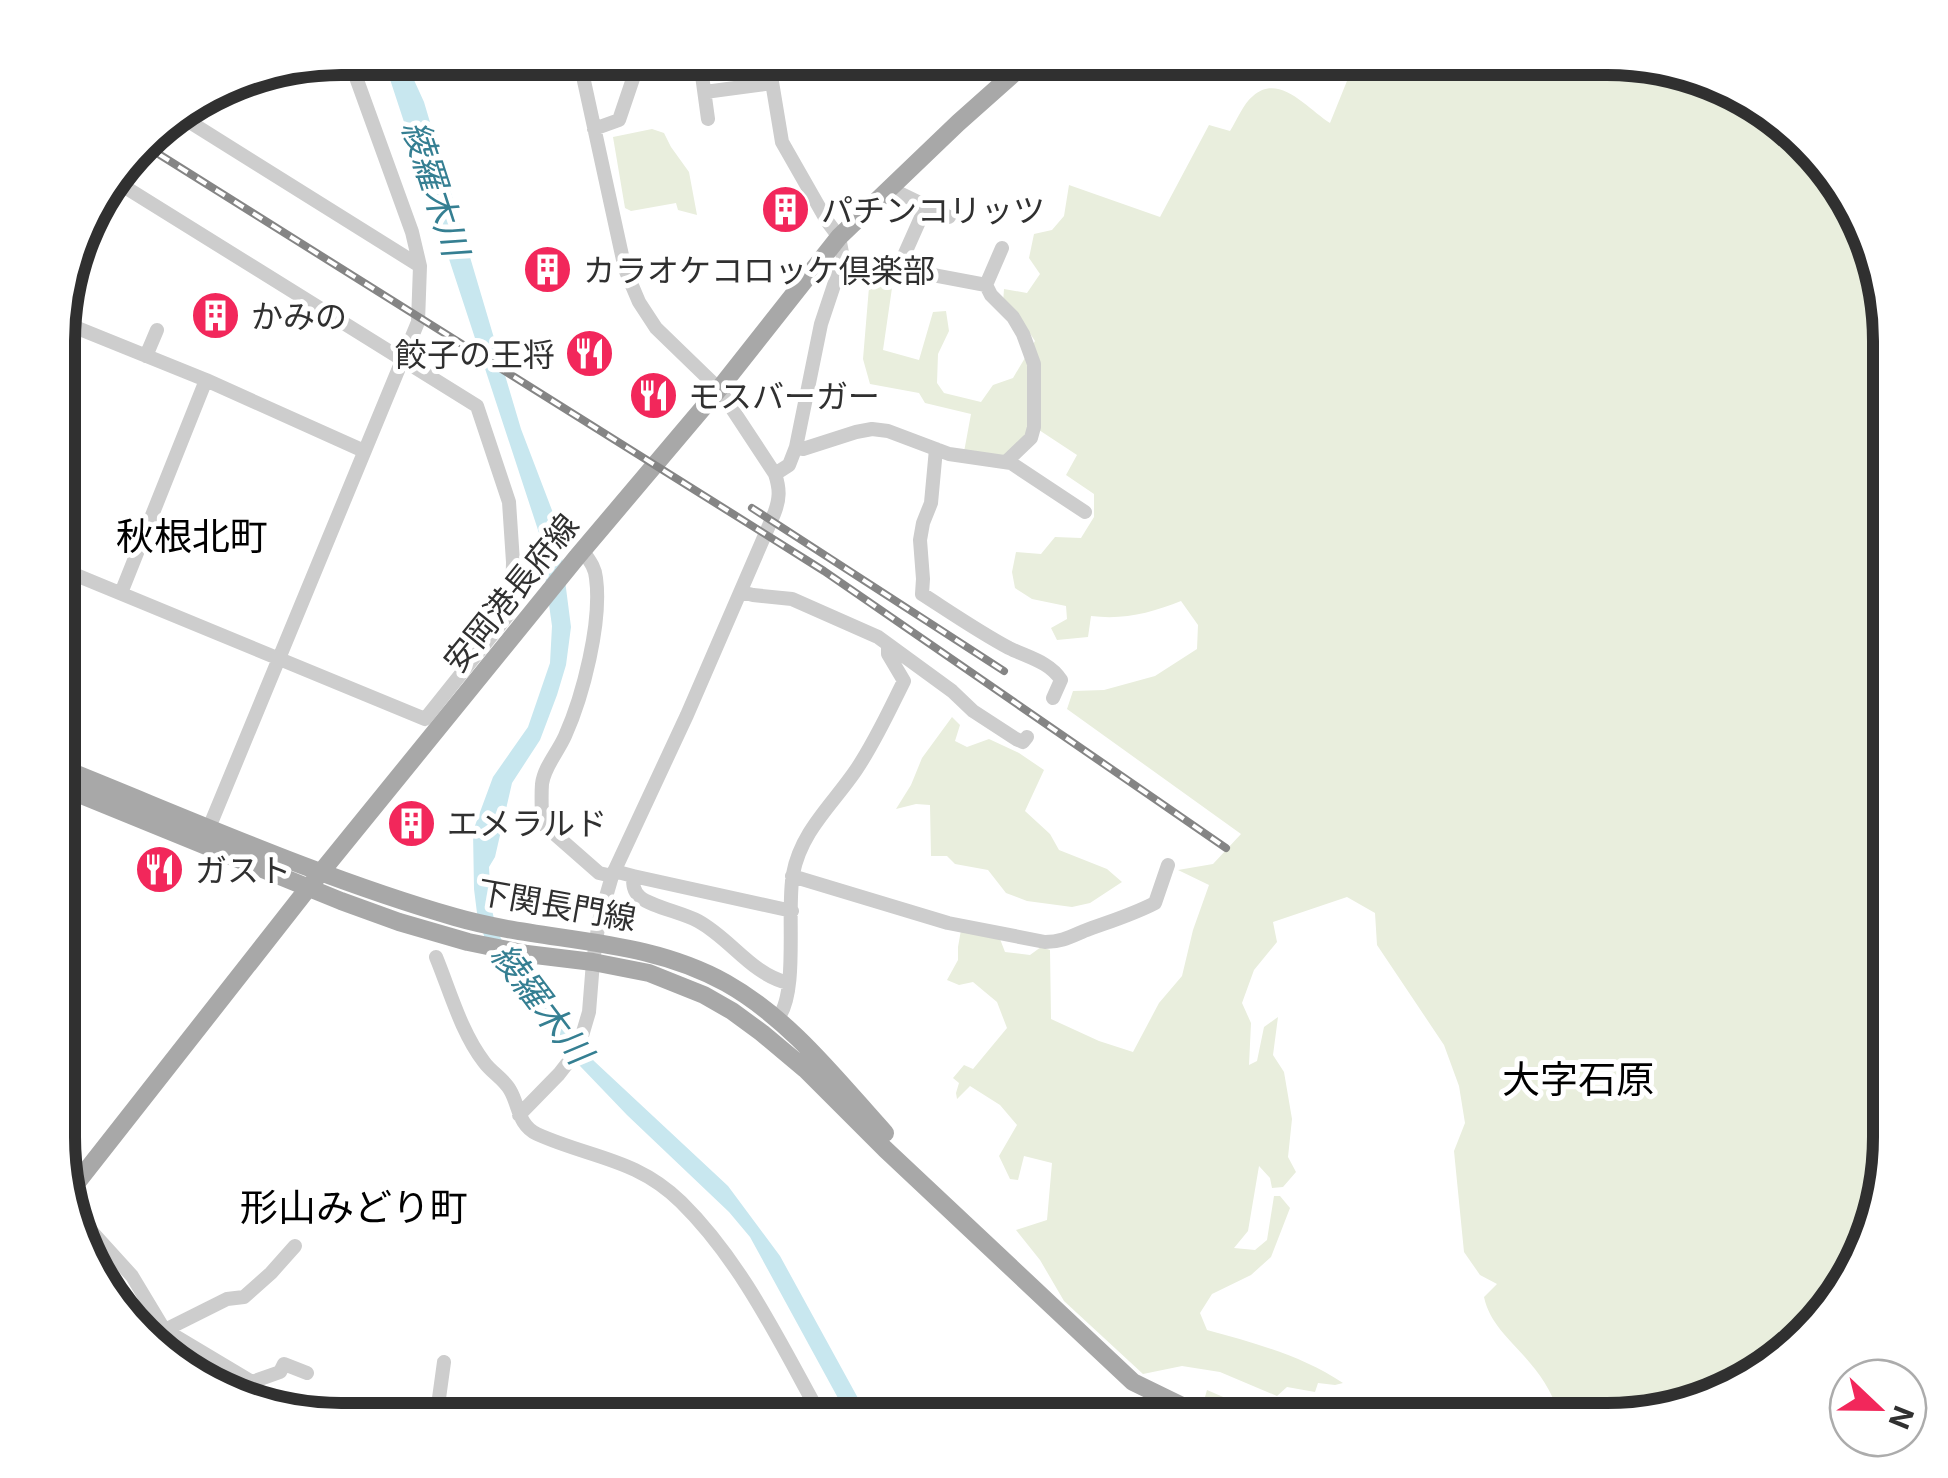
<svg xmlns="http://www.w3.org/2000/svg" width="1948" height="1478" viewBox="0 0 1948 1478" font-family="Inter,'Noto Sans JP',sans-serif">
  <rect width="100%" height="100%" fill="#fff"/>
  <!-- green -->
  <path fill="#e9eedd" d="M 1345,58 L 1625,58 L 1715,79 L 1794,127 L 1862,216 L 1890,340 L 1890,1156 L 1869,1246 L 1821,1324 L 1732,1392 L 1607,1420 L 1561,1420 C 1556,1400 1544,1379 1530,1363 C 1512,1341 1490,1325 1484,1297 L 1497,1284 L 1480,1275 L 1464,1252 L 1454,1151 L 1465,1123 L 1459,1086 L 1444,1045 L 1377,945 L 1375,913 L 1347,897 L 1273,922 L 1277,942 L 1254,970 L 1242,1003 L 1251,1023 L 1249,1065 L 1257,1061 L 1264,1027 L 1278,1017 L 1273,1055 L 1284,1072 L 1292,1119 L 1288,1157 L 1296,1172 L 1283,1187 L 1272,1188 L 1270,1178 L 1259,1166 L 1248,1231 L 1234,1248 L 1255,1250 L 1267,1240 L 1274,1196 L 1280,1196 L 1290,1208 L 1271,1257 L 1251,1275 L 1212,1294 L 1200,1313 L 1207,1330 C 1254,1343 1301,1355 1343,1383 L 1335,1385 L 1318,1383 L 1315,1392 L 1287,1387 L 1277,1396 L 1220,1372 L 1182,1366 L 1143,1374 L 1064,1301 L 1040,1260 L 1016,1230 L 1047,1220 L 1052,1163 L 1024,1156 L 1018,1180 L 1010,1179 L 999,1156 L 1017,1125 L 1000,1105 L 970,1086 L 957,1099 L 956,1093 L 959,1083 L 953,1078 L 964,1065 L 973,1069 L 1007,1028 L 997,1002 L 973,982 L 959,985 L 947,980 L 958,960 L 958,947 L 961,930 L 1000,939 L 1005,952 L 1030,955 L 1041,947 L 1050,950 L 1051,1019 L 1099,1041 L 1133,1052 L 1159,1003 L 1182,976 L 1193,930 L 1209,885 L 1178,870 L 1213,864 L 1241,834 L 1067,709 L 1073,691 L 1104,690 L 1155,676 L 1197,649 L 1198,625 L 1181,601 C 1151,613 1124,620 1091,616 L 1088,637 L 1057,640 L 1051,628 L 1067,619 L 1066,606 L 1032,599 L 1015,588 L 1012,572 L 1016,552 L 1041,554 L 1055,537 L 1081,538 L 1094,517 L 1094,494 L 1066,475 L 1077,455 L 1039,430 L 1004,457 L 964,452 L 971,414 L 925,403 L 919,393 L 870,384 L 863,359 L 870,275 L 893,281 L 883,350 L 919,360 L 933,312 L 946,311 L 949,331 L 938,354 L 937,383 L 944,393 L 981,402 L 993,385 L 1013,378 L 1035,341 L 1021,320 L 1003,303 L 1004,289 L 1027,293 L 1040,274 L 1029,258 L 1034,234 L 1052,230 L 1064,216 L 1069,185 L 1160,217 L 1209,125 L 1230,131 C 1237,120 1243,104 1253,96 C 1279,72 1309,110 1330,123 L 1349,76 Z
    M 652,129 L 664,133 L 671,147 L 689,172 L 697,215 L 678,210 L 676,203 L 631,211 L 625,208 L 613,137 Z
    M 952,717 L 960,725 L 955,741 L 967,747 L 989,739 L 1019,753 L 1044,770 L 1025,811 L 1050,834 L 1059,850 L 1107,869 L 1122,882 L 1090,903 L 1072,907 L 1027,901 L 1006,893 L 988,870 L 955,864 L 947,856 L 931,856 L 930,805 L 916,804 L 896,809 L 911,785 L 922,758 Z
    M 1207,1390 L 1265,1415 L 1285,1420 L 1252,1420 L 1203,1404 Z"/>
  <!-- water -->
  <path fill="#c8e7ef" d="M 383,58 L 404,58 L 424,102 L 521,429 L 558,526 L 571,627 L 566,665 L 557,695 L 540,740 L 512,783 L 495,857 L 489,867 L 491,906 L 497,931 L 517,968 L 559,1022 L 594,1061 L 728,1186 L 780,1256 L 870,1420 L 850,1420 L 750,1237 L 729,1212 L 627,1115 L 557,1042 L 521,996 L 485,939 L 477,913 L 474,889 L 473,831 L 493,777 L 528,727 L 550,663 L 552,626 L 539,533 Z"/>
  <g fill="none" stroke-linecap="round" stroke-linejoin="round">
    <!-- minor -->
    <path stroke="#cdcdcd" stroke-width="14" d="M 768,58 L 782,142 L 827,221 L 839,237 L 843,258 L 821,324 L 796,447 L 789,465 L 775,474
      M 701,68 L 708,119
      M 705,92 L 772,83
      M 177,114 L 420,266
      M 594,129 L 619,120 L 640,58
      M 889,188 L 949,217
      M 843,258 L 986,285 L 1002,248
      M 898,269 L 926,206
      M 986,285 L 991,295 L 1013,317 L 1023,334 L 1034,364 L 1034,427 L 1031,438 L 1007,461
      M 60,314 L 118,172
      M 60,321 L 206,380 L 364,451
      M 146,356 L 157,330
      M 796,447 L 803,449 L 856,432 L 872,429 L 888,431 L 949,454 L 1011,463 L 1085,512
      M 936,449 L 931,503 L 923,523 L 920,540 L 923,579 L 922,594 C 950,612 979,632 1009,648 C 1027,657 1050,662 1061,680 L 1053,698
      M 583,551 C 589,560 595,567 596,578 C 602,622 583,696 565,736 C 558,752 544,767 542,784 C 541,797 542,810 542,823 L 599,873 L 612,876
      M 59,568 L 425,719 L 512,610 L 513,562 L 509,502 L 477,406 L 112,179
      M 741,592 L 753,595 L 792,599 L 878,637 L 952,691 L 973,711 L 1016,739 L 1023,742 L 1027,737
      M 121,593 L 206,380
      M 206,835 L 418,322 L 420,266 L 412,232 L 349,58
      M 614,871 L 633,876 C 633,884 633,891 640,897 C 650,906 683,913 698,921 C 731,939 751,974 788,983
      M 633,876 L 792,911
      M 792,876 L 948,923 L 1045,942 C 1061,942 1070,937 1084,931 C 1108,922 1132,915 1155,903 L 1168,865
      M 436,957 C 450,991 461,1032 484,1062 C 491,1072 504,1079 510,1090 C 519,1105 518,1125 537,1134 C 590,1158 636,1158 681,1202 C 743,1263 781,1345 823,1420
      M 778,1018 C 799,992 786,909 793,874 C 801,831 833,804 856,770 C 875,742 889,711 904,681 L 888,654 L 888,645
      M 519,1115 L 559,1074 L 573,1056 L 581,1039 L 589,1012 L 593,962 L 599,921 L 612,876 L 687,715 L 774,514 C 780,499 780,489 775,474 L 719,389 L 656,328 L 639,302 L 625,269 L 579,58
      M 73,1211 L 132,1276 L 191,1374
      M 165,1330 L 227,1299 L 244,1297 L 271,1273 L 295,1246
      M 170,1333 L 252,1382 L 280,1372 L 284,1364 L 307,1373
      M 436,1420 L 444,1362"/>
    <!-- major -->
    <path stroke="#a8a8a8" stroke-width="18" d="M 59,767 C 189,819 320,878 455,917 C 545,943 642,936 726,983 C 790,1019 836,1079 885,1133
      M 59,786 L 341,901 L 399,922 L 468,942 L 527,954 L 593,962 L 649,973 L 704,995 L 732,1011 L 762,1033 L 805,1069 L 885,1149 L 1133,1382 L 1211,1420
      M 68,1194 L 309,887 L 577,557 L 719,389 L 839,237 L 958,123 L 1031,58"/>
    <defs>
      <path id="rail" d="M 141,143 L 824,571 L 1226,848
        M 752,508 L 1004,671"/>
    </defs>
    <!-- rail casing -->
    <use href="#rail" stroke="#858585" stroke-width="8"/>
    <!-- rail -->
    <use href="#rail" stroke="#fff" stroke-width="4" stroke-dasharray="11" stroke-linecap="butt"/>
  </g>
  <!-- icons -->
  <defs>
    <symbol id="building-disc" viewBox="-11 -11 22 22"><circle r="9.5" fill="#f2275b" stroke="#fff"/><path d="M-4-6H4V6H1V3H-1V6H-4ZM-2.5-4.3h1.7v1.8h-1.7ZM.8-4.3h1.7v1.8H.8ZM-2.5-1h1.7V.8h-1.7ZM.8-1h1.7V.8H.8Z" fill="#fff"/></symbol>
    <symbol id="restaurant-disc" viewBox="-11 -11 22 22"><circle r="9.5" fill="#f2275b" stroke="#fff"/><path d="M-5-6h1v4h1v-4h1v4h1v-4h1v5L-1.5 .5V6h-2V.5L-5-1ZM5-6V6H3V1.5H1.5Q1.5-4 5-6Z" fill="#fff"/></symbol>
  </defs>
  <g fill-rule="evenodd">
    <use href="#building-disc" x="758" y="182" width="55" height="55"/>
    <use href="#building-disc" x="520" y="242" width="55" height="55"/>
    <use href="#building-disc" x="188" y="288" width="55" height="55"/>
    <use href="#restaurant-disc" x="562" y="326" width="55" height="55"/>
    <use href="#restaurant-disc" x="626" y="368" width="55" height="55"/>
    <use href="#building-disc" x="384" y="796" width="55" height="55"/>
    <use href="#restaurant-disc" x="132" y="842" width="55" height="55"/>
  </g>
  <g text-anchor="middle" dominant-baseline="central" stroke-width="10" stroke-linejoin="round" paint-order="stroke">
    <!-- poi labels -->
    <g font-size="32" fill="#303030" stroke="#fff" text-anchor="start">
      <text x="821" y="210">パチンコリッツ</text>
      <text x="583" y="270">カラオケコロッケ倶楽部</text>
      <text x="251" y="316">かみの</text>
      <text x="555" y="354" text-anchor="end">餃子の王将</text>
      <text x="688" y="396">モスバーガー</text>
      <text x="447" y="823">エメラルド</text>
      <text x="195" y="870">ガスト</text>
    </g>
    <!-- street labels -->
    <g font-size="32" fill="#303030" stroke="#fff">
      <text transform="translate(511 593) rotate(-51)">安岡港長府線</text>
      <text transform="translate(557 905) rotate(10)">下関長門線</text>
    </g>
    <!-- water labels -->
    <g font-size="35" font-style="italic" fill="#357f92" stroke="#fff">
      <text transform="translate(436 188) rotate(72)">綾羅木川</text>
      <text transform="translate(542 1003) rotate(53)">綾羅木川</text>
    </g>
    <!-- quarter labels -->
    <g font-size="38" fill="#000" stroke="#fff">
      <text x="192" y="536">秋根北町</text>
      <text x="1578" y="1079">大字石原</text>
      <text x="354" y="1207">形山みどり町</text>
    </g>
  </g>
  <!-- crop -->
  <path d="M0 0H1948V1478H0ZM341 75H1607A266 266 0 0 1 1873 341V1137A266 266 0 0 1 1607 1403H341A266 266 0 0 1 75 1137V341A266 266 0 0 1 341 75Z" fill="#fff" fill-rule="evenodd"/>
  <path fill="none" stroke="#303030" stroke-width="12" d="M341 75H1607A266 266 0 0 1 1873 341V1137A266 266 0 0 1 1607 1403H341A266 266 0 0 1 75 1137V341A266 266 0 0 1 341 75Z"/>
  <!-- north arrow -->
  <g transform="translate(1878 1408) rotate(112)"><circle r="48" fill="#ffffff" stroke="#acacac" stroke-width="2.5"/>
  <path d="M0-8L18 38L0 25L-18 38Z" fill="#f2275b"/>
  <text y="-15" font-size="28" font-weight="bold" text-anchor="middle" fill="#303030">N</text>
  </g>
</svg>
